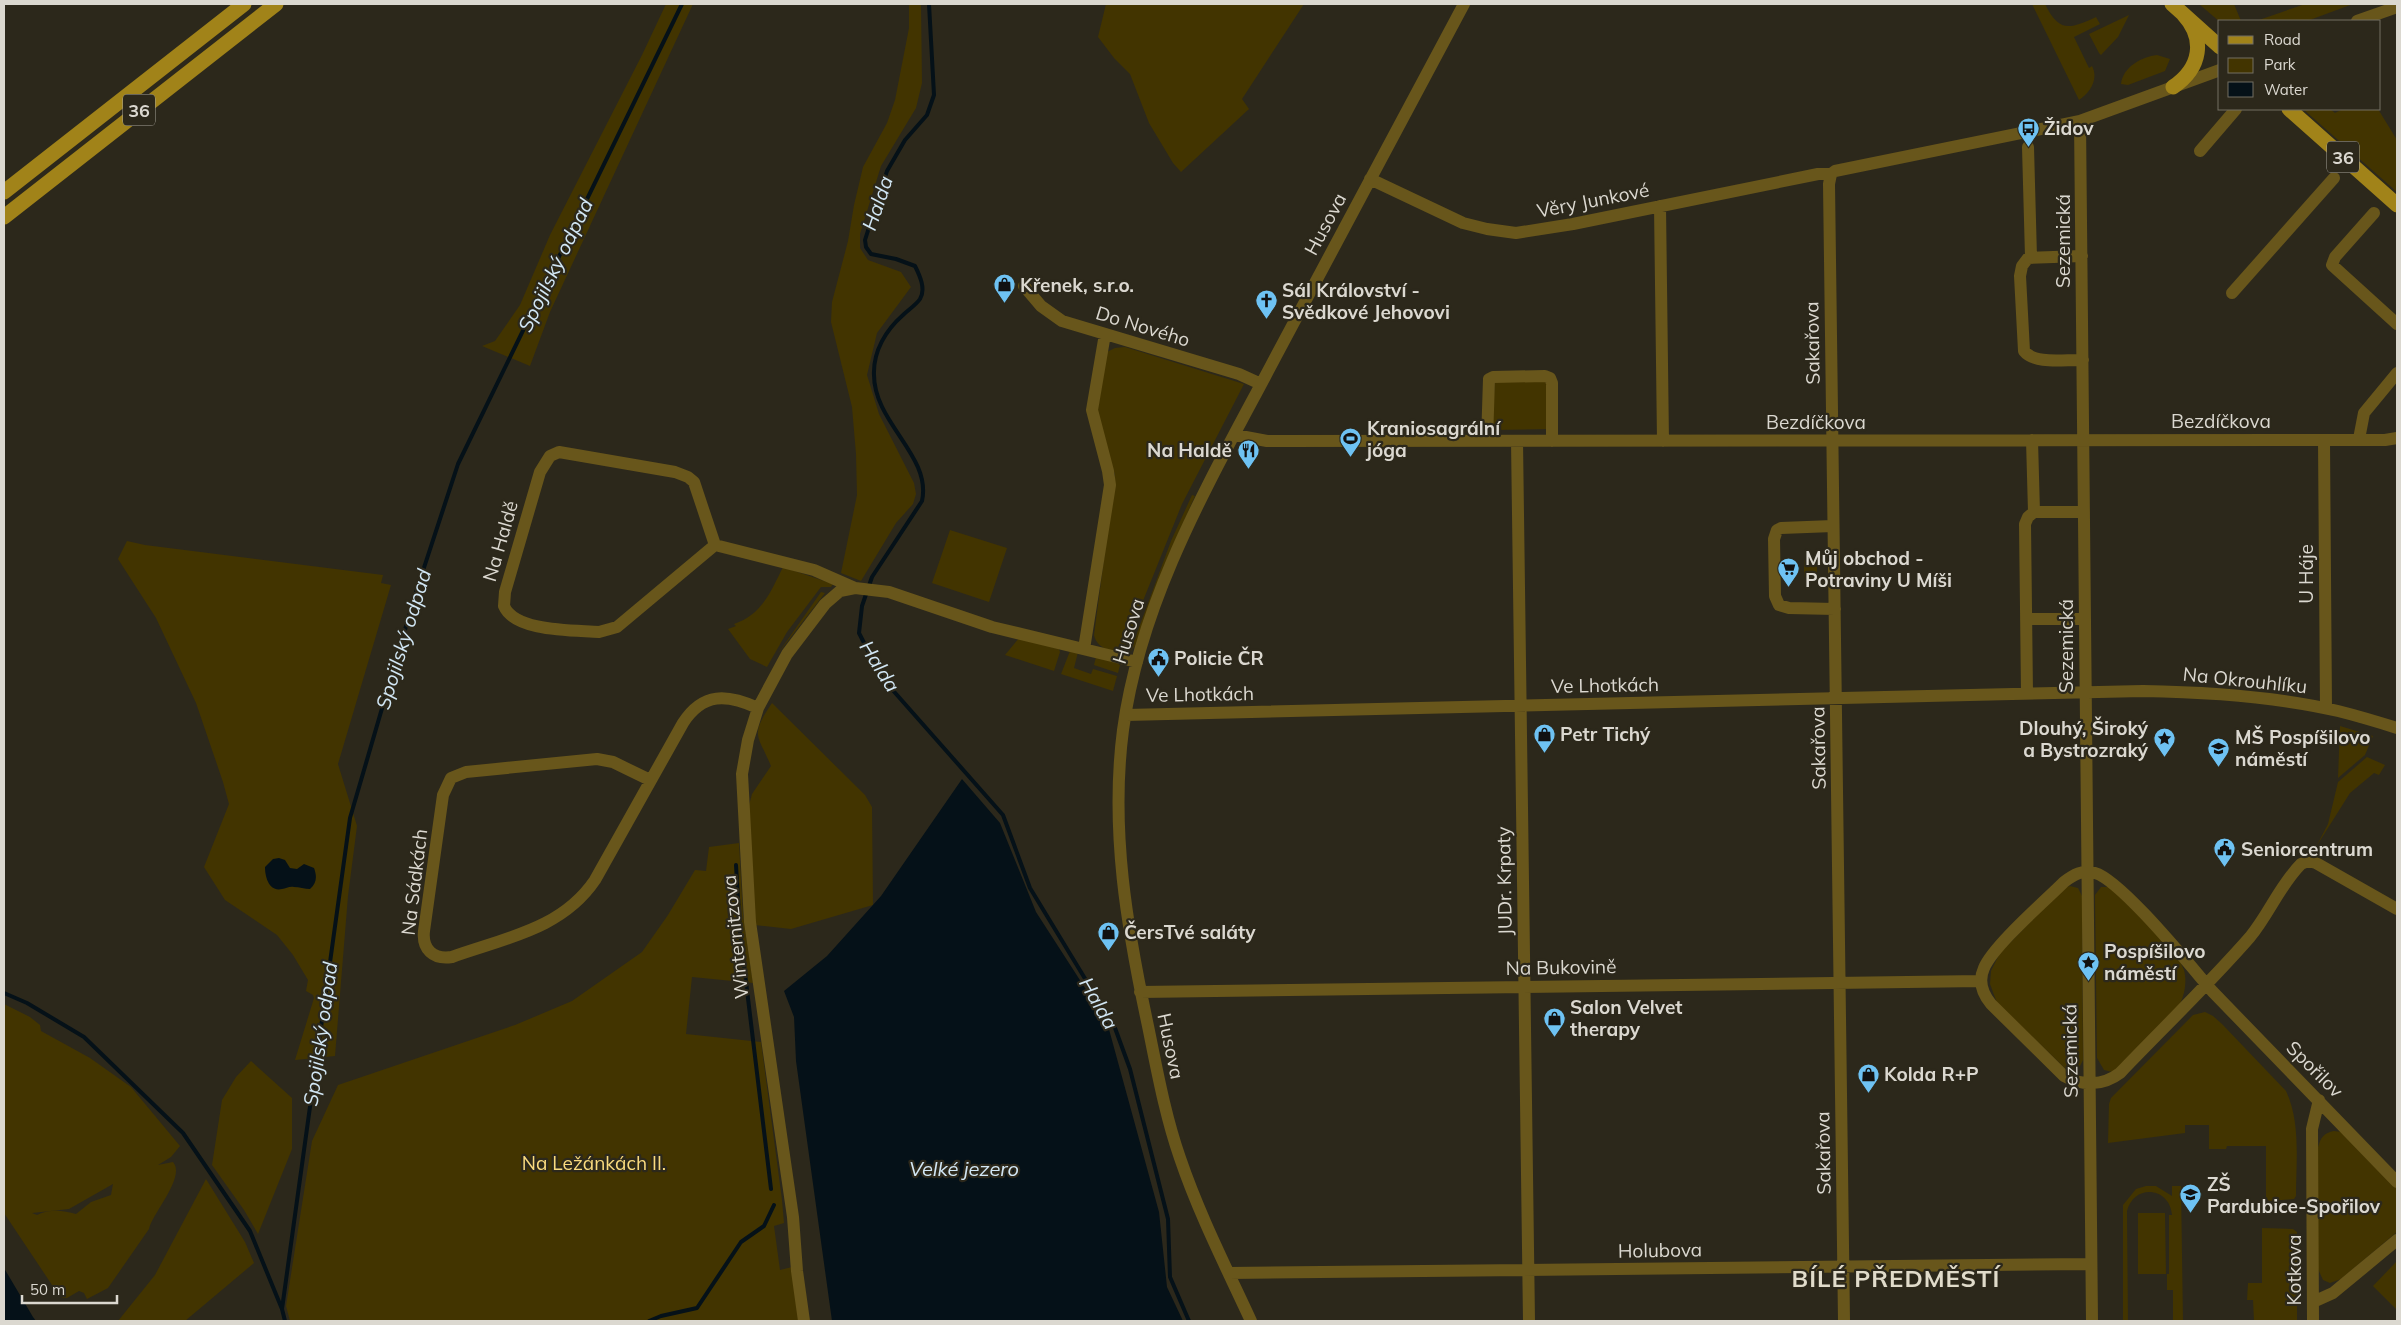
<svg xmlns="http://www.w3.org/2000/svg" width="2401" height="1325" viewBox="0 0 2401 1325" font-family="Mulish,sans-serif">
  <rect width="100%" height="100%" fill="#2c281b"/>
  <!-- green -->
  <path fill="#423400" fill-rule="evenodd" d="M 666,4 L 693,4 L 550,312 L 530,366 L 482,346 L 495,341 L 520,305 L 550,235 L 642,55 Z
    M 909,4 L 921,4 L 922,83 L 916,108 L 881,166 L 860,234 L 860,248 L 868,260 L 901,272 L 911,287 L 877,333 L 867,375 L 879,414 L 914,483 L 916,494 L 913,504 L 896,523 L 861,581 L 841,573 L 857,495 L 856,454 L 852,407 L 831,322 L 832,302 L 848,241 L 854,205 L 863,167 L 887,123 L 895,100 L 909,28 Z
    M 1106,4 L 1304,4 L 1242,99 L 1249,109 L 1181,172 L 1173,163 L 1149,123 L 1130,74 L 1114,58 L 1098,37 Z
    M 2032,4 L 2045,4 C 2059,33 2070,29 2096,17 L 2100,24 L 2074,37 L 2089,68 L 2092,66 C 2099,79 2090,93 2079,100 Z
    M 2199,4 L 2234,4 L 2241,21 L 2220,22 Z
    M 2305,4 L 2353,4 L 2307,21 L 2256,21 Z
    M 2129,15 L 2118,37 L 2101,55 L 2099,53 L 2089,34 Z
    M 2157,55 L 2170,59 L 2165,71 L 2128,85 L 2121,84 C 2123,67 2141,57 2157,55 Z
    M 2303,109 L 2330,109 L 2335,113 L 2343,109 L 2378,109 L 2397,140 L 2397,192 Z
    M 1125,347 L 1244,384 L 1182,504 L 1122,653 C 1110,650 1097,649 1094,635 L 1115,475 L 1097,414 L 1107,352 L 1115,348 Z
    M 1495,382 L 1545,382 L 1548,384 L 1549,429 L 1491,430 Z
    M 1192,495 L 1195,496 L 1165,564 L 1135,646 L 1130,652 L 1171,541 Z
    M 950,530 L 1007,548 L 989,602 L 932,583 Z
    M 127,541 L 145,545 L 383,575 L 381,583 L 391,585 L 338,764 L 357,826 L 348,896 L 335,1056 L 295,1060 L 314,998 L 313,995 L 306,991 L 308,980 L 293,955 L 277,935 L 225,900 L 204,867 L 229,804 L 223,782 L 196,703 L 156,618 L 118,559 Z
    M 1817,559 L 1817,577 L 1804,577 L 1804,560 Z
    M 783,567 L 833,584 L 831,587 L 821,587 L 787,632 L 767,667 L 750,659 L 728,629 L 736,626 L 734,624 C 762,615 771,591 783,567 Z
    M 821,592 L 825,593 L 777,655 Z
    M 1019,638 L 1059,649 L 1060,652 L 1054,671 L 1005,655 Z
    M 1070,651 L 1078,652 L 1074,668 L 1091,674 L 1093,669 L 1117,676 L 1113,691 L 1061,674 Z
    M 1096,657 L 1117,663 L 1120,665 L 1118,673 L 1094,665 Z
    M 772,703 L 865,795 L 872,807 L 873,905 L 791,929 L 754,925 L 748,809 L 752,794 L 771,766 C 757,733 750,736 772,703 Z
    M 2340,726 L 2373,736 L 2365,755 L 2338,778 Z
    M 2367,757 L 2385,765 L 2379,775 L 2374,773 L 2350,793 L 2316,847 L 2328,824 L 2338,782 Z
    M 739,843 L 743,915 L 753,983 L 692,977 L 686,1034 L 761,1042 L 782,1200 L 784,1223 L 774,1226 L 780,1270 L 792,1267 L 800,1321 L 290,1321 L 286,1306 L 312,1141 L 338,1085 L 515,1025 L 572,1001 L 642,952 L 668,915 L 695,870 L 706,871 L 709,847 Z
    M 2070,886 L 2078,888 L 2082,896 L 2083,1060 L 2079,1068 L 2069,1072 L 1997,1003 L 1990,984 L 1991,971 L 2000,953 L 2064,888 Z
    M 2101,887 L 2110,887 C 2128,905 2177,948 2184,970 C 2187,982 2185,993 2180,1004 L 2122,1065 L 2112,1072 L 2104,1070 L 2097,1058 L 2095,895 Z
    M 4,1004 L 30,1017 L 40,1025 L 41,1031 L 90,1058 L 131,1087 L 180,1146 L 171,1157 L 158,1165 L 173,1162 C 186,1177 153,1212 149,1229 L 108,1288 L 87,1299 L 84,1293 L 79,1291 L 67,1298 L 60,1297 L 4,1213 ZM 113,1184 L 111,1195 L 91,1202 L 76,1214 C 63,1210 49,1209 37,1215 L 32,1213 L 69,1209 Z
    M 2205,1012 L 2213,1016 L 2222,1024 L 2286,1091 C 2301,1123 2296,1162 2296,1196 L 2294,1199 L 2269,1201 L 2266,1198 L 2266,1146 L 2227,1146 L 2226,1149 L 2209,1149 L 2209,1125 L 2185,1125 L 2185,1133 L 2108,1143 L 2109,1104 L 2111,1098 L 2193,1015 Z
    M 251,1061 L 292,1098 L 292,1149 L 258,1234 L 244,1210 L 212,1165 L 222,1100 L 236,1077 Z
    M 2334,1131 L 2342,1132 L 2397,1188 L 2397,1232 L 2341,1279 L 2330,1283 L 2323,1280 L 2318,1269 L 2318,1147 C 2321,1137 2324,1133 2334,1131 Z
    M 206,1179 L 245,1242 L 254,1263 L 185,1321 L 118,1321 L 155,1275 Z
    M 2156,1186 L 2172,1196 L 2172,1186 L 2181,1186 L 2183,1321 L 2173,1321 L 2173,1290 L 2167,1290 L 2167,1274 L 2169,1274 L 2169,1215 L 2172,1215 C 2170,1187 2134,1183 2127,1211 L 2128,1321 L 2123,1321 L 2123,1205 L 2136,1189 L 2146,1186 Z
    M 2138,1213 L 2165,1213 L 2166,1274 L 2138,1274 Z
    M 2262,1228 L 2293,1229 L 2297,1232 L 2297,1321 L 2254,1321 L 2253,1300 L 2247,1300 L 2248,1283 L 2262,1283 Z
    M 2397,1261 L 2397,1310 L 2373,1286 Z"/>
  <!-- water -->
  <path fill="#051118" d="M 962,779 L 1000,823 L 1036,912 L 1107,1022 L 1159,1212 L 1167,1287 L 1183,1321 L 832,1321 L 796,1061 L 794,1017 L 784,991 L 827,956 L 881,896 Z
    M 279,858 L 285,860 L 290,868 L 297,869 L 304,864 L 314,868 C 317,876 317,883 310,889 C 305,889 299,887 294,887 C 289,886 286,889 282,889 C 269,892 265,877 265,867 L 273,859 Z
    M 4,1268 L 33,1317 L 36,1321 L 4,1321 Z"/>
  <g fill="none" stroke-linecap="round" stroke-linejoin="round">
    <!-- stream -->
    <path stroke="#051118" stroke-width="4" d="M 929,4 L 934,95 L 927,115 L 905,140 L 887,171 L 865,240 L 866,247 L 871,254 L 896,259 L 915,266 C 920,276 926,289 920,299 C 916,305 908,310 903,315 C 886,330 873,351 874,375 C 874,423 932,456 922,501 L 872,577 L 862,606 L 859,633 L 882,678 L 1003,815 L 1030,888 L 1115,1028 L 1130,1069 L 1168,1219 L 1170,1277 L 1189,1321
      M 736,865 L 740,932 L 771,1189
      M 4,993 L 27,1003 L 84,1037 L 183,1133 L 250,1231 L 282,1309
      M 285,1321 L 282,1309 L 350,818 L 416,592 L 458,464 L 682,4
      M 649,1321 L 661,1316 L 697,1308 L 741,1242 L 764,1226 L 774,1205"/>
    <!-- street -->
    <path stroke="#68561b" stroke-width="12" d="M 2357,21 L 2397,7
      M 2080,121 L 2092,1321
      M 2028,147 L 2031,257
      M 2200,151 L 2236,109
      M 1831,174 L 1829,184 L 1844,1321
      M 1831,174 L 1835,171 L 2080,121 L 2220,70
      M 1370,179 L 1463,223 L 1487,229 L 1516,233 L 1573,224 L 1818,174 L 1831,174
      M 1660,206 L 1663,441
      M 2374,213 L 2335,257 L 2332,265 L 2397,324
      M 2082,256 L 2028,258 L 2022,266 L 2020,276 L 2024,351 C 2035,365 2066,359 2083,360
      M 1024,286 L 1041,306 L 1062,321 L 1239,374 L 1261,384
      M 2232,293 L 2334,178
      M 1235,435 L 1267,441 L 2385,440 L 2397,438
      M 2359,439 L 2364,413 L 2397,373
      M 2324,440 L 2326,708
      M 1487,441 L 1489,379 L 1493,377 L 1545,376 L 1550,378 L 1552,383 L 1552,441
      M 1517,441 L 1529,1321
      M 559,452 L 675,472 L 688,477 L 694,482 L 715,545 L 617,627 L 599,632 C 574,630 515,632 504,606 L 505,592 L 540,472 L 550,456 Z
      M 2034,512 L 2084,512
      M 1833,526 L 1781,528 L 1777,530 L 1774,539 L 1775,596 L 1779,605 L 1789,608 L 1835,609
      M 715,545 L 814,570 L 855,588 L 889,592 L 992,627 L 1137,662
      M 2026,619 L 2085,619
      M 1084,649 L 1110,485 L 1108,471 L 1092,410 L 1105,334
      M 2027,693 L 2025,524 L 2028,517 L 2034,512 L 2032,440
      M 1126,715 L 2143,691 C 2205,692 2278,697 2338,711 C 2358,716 2378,722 2397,728
      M 650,780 L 613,762 L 597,759 L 466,772 L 451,778 L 443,795 L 424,931 C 422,949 433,960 452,957 C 505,938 562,929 595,880 L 683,723 C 703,692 727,694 758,708
      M 2397,909 L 2316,863 L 2308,861 L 2301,864 C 2280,885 2269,914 2250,937 C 2209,984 2163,1028 2120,1073 C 2103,1086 2082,1086 2064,1076 L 1991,1004 C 1982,993 1978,981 1984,968 C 1993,946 2045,901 2064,882 C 2073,875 2083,869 2095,873 C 2121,880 2192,968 2213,992 L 2397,1182
      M 1140,992 L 1981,981
      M 1229,1273 L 2091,1264
      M 2313,1302 L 2333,1293 L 2397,1240
      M 804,1321 L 797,1271 L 793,1217 L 750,922 L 742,774 L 748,740 L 758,708 L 787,654 L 825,604 L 840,591 L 855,588
      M 1251,1321 C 1226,1267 1199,1214 1180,1158 C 1165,1115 1157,1070 1148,1026 C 1127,928 1110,830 1123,730 C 1141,595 1214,474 1276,356 C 1339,239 1401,121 1464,4
      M 2313,1321 L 2312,1129 L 2319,1100"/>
    <!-- primary -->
    <path stroke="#a18319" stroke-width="15" d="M 2172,4 L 2220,47
      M 2173,87 C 2201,68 2206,39 2183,14
      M 2289,109 L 2397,205
      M 4,192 L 244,4
      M 4,217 L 276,4"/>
  </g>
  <!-- icons -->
  <defs>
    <symbol id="bus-pin" viewBox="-11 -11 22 30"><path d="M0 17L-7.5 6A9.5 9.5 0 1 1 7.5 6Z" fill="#6ec2f3" stroke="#2c281b"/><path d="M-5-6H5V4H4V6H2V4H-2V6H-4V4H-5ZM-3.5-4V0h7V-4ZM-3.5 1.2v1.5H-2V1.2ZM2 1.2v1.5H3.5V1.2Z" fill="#111"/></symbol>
    <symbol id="shop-pin" viewBox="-11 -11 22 30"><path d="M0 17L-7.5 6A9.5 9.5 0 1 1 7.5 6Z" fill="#6ec2f3" stroke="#2c281b"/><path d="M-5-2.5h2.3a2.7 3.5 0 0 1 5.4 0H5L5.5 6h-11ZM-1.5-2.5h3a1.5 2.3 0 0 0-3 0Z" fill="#111"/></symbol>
    <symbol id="church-pin" viewBox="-11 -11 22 30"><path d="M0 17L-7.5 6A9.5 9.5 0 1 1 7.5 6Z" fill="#6ec2f3" stroke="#2c281b"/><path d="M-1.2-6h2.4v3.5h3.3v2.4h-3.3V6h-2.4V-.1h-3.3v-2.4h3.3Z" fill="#111"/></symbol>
    <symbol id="stadium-pin" viewBox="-11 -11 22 30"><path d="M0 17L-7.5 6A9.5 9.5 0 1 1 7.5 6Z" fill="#6ec2f3" stroke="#2c281b"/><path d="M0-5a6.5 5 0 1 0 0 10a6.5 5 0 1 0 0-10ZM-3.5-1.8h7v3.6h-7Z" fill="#111"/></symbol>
    <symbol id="restaurant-pin" viewBox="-11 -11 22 30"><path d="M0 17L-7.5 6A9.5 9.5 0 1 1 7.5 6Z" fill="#6ec2f3" stroke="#2c281b"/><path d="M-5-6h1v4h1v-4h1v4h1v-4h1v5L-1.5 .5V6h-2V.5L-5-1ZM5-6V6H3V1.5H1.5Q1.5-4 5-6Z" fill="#111"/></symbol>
    <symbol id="supermarket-pin" viewBox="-11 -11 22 30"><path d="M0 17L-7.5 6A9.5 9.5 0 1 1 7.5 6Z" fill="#6ec2f3" stroke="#2c281b"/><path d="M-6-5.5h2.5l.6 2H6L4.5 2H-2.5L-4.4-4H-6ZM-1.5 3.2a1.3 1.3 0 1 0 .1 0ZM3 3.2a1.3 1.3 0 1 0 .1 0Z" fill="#111"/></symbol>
    <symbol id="civic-pin" viewBox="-11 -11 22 30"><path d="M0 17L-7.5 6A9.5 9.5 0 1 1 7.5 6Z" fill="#6ec2f3" stroke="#2c281b"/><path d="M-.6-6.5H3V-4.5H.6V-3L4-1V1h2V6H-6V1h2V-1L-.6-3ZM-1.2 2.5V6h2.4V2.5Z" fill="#111"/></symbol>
    <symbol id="sight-pin" viewBox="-11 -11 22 30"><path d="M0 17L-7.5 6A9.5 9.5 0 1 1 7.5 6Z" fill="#6ec2f3" stroke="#2c281b"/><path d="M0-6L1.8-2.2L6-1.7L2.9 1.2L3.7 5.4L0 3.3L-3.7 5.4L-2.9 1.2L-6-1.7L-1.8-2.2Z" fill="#111"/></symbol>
    <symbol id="school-pin" viewBox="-11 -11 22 30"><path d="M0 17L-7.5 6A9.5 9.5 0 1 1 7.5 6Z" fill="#6ec2f3" stroke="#2c281b"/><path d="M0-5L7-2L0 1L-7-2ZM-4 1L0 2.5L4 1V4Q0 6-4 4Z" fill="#111"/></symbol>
  </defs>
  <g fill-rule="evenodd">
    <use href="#bus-pin" x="2016" y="116" width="25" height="34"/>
    <use href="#shop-pin" x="992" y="272" width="25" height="34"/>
    <use href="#church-pin" x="1254" y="288" width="25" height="34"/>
    <use href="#stadium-pin" x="1338" y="426" width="25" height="34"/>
    <use href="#restaurant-pin" x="1236" y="438" width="25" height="34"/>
    <use href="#supermarket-pin" x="1776" y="556" width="25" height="34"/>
    <use href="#civic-pin" x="1146" y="646" width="25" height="34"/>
    <use href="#shop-pin" x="1532" y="722" width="25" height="34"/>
    <use href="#sight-pin" x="2152" y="726" width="25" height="34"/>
    <use href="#school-pin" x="2206" y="736" width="25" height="34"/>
    <use href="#civic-pin" x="2212" y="836" width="25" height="34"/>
    <use href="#shop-pin" x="1096" y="920" width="25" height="34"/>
    <use href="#sight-pin" x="2076" y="950" width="25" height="34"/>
    <use href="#shop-pin" x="1542" y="1006" width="25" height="34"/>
    <use href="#shop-pin" x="1856" y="1062" width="25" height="34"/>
    <use href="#school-pin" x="2178" y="1182" width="25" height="34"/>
  </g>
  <g text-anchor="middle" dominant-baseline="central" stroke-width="4.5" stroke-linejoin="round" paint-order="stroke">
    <!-- shield labels -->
    <g fill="#2c281b" stroke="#a6a39a" stroke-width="1">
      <rect x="123" y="94.5" width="32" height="31" rx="4"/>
      <rect x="2327" y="141.5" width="32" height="31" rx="4"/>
    </g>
    <g font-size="18" font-weight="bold" fill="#dbd8d0">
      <text x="139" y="110">36</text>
      <text x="2343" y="157">36</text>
    </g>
    <!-- poi labels -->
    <g font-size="19" font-weight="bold" fill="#dbd8d0" stroke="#2c281b" text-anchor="start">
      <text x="2044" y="128">Židov</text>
      <text x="1020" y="285">Křenek, s.r.o.</text>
      <text x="1282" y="290">Sál Království -<tspan x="1282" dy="22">Svědkové Jehovovi</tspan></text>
      <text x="1367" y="428">Kraniosagrální<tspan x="1367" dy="22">jóga</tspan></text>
      <text x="1232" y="450" text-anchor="end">Na Haldě</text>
      <text x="1805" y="558">Můj obchod -<tspan x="1805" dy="22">Potraviny U Míši</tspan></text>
      <text x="1174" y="658">Policie ČR</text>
      <text x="2148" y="728" text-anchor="end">Dlouhý, Široký<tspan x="2148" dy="22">a Bystrozraký</tspan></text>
      <text x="1560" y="734">Petr Tichý</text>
      <text x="2235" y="737">MŠ Pospíšilovo<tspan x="2235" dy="22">náměstí</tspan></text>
      <text x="2241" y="849">Seniorcentrum</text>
      <text x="1124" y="932">ČersTvé saláty</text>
      <text x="2104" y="951">Pospíšilovo<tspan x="2104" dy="22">náměstí</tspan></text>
      <text x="1570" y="1007">Salon Velvet<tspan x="1570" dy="22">therapy</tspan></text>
      <text x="1884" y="1074">Kolda R+P</text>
      <text x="2207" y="1184">ZŠ<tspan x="2207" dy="22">Pardubice-Spořilov</tspan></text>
    </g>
    <!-- street labels -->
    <g font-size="19" fill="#dbd8d0" stroke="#2c281b">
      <text transform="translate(1593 200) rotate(-11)">Věry Junkové</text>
      <text transform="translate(1325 224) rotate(-62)">Husova</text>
      <text transform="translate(2063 241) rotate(-90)">Sezemická</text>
      <text transform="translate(1143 326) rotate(17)">Do Nového</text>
      <text transform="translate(1812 343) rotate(-91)">Sakařova</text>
      <text x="2221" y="421">Bezdíčkova</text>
      <text x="1816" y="422">Bezdíčkova</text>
      <text transform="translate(500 541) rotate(-74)">Na Haldě</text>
      <text transform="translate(2306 574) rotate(-90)">U Háje</text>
      <text transform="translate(1128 631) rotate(-73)">Husova</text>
      <text transform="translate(2066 646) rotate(-90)">Sezemická</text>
      <text transform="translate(2245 680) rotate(6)">Na Okrouhlíku</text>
      <text transform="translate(1605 685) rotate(-1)">Ve Lhotkách</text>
      <text transform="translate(1200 694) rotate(-1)">Ve Lhotkách</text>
      <text transform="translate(1818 748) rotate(-91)">Sakařova</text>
      <text transform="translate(1504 881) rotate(-91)">JUDr. Krpaty</text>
      <text transform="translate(414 882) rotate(-83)">Na Sádkách</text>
      <text transform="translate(735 937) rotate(-96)">Winternitzova</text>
      <text transform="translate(1561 967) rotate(-1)">Na Bukovině</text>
      <text transform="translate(1171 1046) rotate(78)">Husova</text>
      <text transform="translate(2070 1051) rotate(-91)">Sezemická</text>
      <text transform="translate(2315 1069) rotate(45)">Spořilov</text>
      <text transform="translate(1823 1153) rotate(-91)">Sakařova</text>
      <text transform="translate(1660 1250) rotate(-1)">Holubova</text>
      <text transform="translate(2294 1270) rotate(-90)">Kotkova</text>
    </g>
    <!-- park labels -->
    <g font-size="19" fill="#f9da7e" stroke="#2c281b">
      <text x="594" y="1163">Na Ležánkách II.</text>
    </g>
    <!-- water labels -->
    <g font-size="20" font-style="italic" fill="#d2e7f5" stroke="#2c281b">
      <text transform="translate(877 203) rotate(-71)">Halda</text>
      <text transform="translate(555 265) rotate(-64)">Spojilský odpad</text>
      <text transform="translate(403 639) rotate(-73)">Spojilský odpad</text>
      <text transform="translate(880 666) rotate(58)">Halda</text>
      <text transform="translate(1099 1003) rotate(60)">Halda</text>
      <text transform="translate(320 1034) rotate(-82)">Spojilský odpad</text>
      <text x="964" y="1168">Velké jezero</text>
    </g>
    <!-- district labels -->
    <g font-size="24" font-weight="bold" letter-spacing="1" fill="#e0dbca" stroke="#2c281b">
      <text x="1896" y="1278">BÍLÉ PŘEDMĚSTÍ</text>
    </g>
  </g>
  <!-- border -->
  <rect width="2401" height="1325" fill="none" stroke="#dbd8d0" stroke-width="10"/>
  <!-- legend -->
  <rect x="2218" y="20" width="162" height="90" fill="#2c281b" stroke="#726e63"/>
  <rect x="2228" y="36" width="25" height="8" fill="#a18319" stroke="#726e63"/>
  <text x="2264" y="45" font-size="15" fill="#dbd8d0">Road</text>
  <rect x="2228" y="58" width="25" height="15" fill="#423400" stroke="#726e63"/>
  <text x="2264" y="70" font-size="15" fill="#dbd8d0">Park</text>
  <rect x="2228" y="82" width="25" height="15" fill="#051118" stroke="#726e63"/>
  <text x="2264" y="95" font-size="15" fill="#dbd8d0">Water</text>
  <!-- scale -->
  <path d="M22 1295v8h95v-8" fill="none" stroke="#dbd8d0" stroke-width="2.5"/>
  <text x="30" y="1295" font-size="15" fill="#dbd8d0" stroke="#2c281b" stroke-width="4" paint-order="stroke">50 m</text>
</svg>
